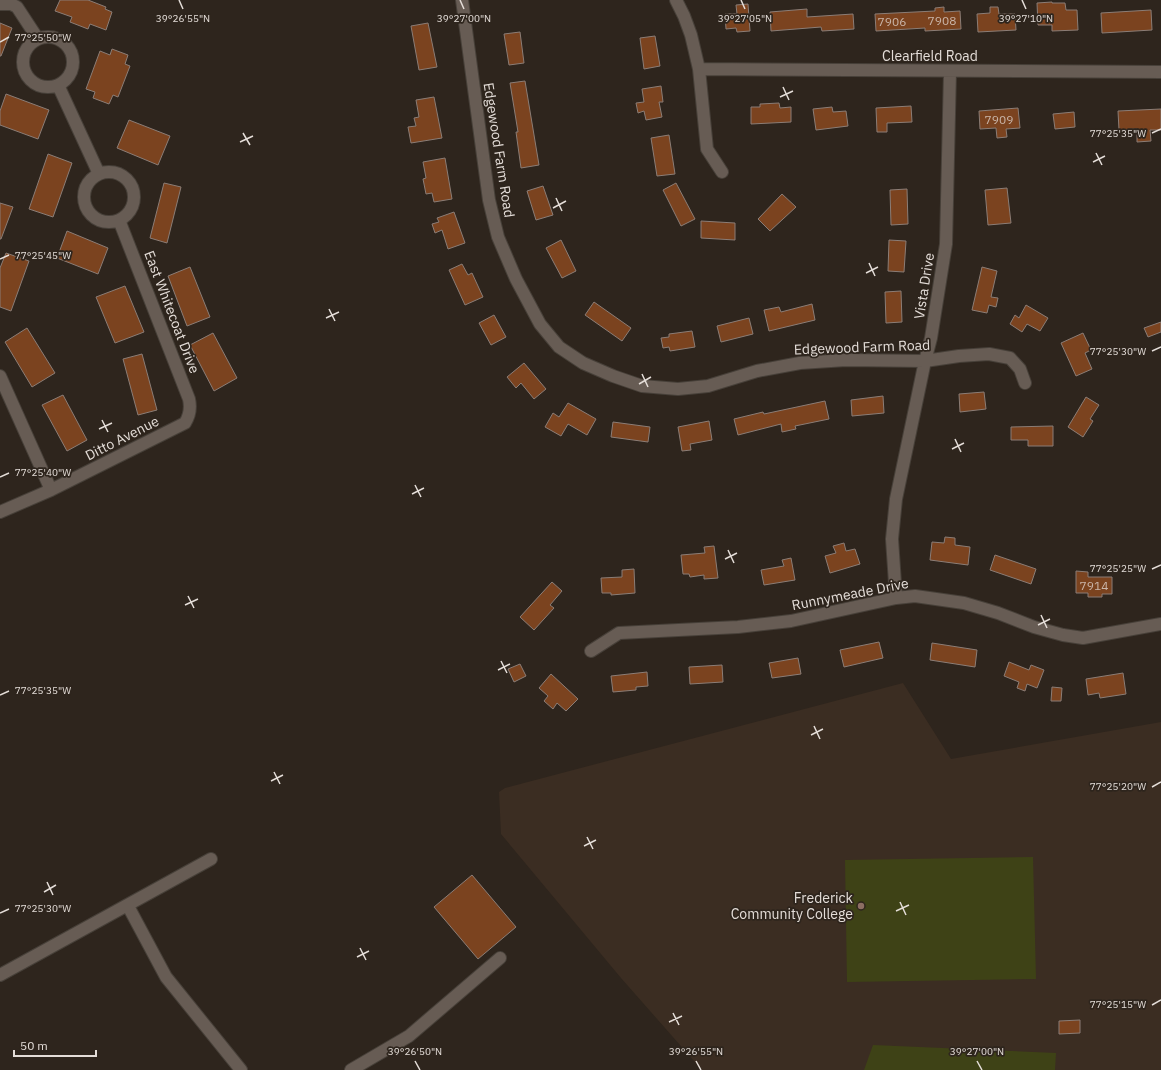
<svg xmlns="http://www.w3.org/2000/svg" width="1161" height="1070" viewBox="0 0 1161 1070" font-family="'IBM Plex Sans',sans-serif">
  <rect width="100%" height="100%" fill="#2e251d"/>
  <!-- built -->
  <path fill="#3b2d22" d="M 903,683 L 951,759 L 1161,722 L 1161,1070 L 702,1070 L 621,978 L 501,834 L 499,792 L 505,788 Z"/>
  <!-- green -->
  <path fill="#3e4216" d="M 1033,857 L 1036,979 L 847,982 L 845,860 Z
    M 873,1045 L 1056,1053 L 1055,1070 L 864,1070 Z"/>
  <!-- building -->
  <path fill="#7b431f" stroke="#8b7d76" d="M 60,0 L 88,0 L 106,7 L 105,9 L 112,12 L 106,30 L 90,24 L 88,29 L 70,22 L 72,17 L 55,11 Z
    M 1052,2 L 1052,3 L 1065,3 L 1066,10 L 1077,10 L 1078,30 L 1052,31 L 1052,25 L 1038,25 L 1037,3 Z
    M 748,4 L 750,31 L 737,32 L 736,28 L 726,29 L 725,14 L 737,14 L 736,5 Z
    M 944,7 L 944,12 L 960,11 L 961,29 L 925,31 L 925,28 L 876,31 L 875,14 L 935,11 L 935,8 Z
    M 990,7 L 998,7 L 999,14 L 1015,14 L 1016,30 L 978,32 L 977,14 L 990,13 Z
    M 807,9 L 807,17 L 853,14 L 854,29 L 822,31 L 821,27 L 771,31 L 770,12 Z
    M 1151,10 L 1152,30 L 1102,33 L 1101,13 Z
    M 0,23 L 12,28 L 1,56 L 0,56 Z
    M 428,23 L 437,67 L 419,70 L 411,26 Z
    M 520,32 L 524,63 L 509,65 L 504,34 Z
    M 655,36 L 660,66 L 644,69 L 640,38 Z
    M 112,49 L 128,55 L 125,64 L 130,66 L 118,97 L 113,95 L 109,104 L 93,98 L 95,92 L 86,89 L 100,51 L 110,55 Z
    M 525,81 L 539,165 L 521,168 L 516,132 L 518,132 L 510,83 Z
    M 661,86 L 663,102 L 659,102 L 662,117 L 646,120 L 644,111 L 638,113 L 636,103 L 644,102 L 642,89 Z
    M 6,94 L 49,110 L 38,139 L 0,125 L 0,111 Z
    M 434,97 L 442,138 L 411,143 L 408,127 L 416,126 L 414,118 L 419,117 L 416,100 Z
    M 779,103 L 780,108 L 791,107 L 791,122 L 751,124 L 751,107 L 760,107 L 760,104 Z
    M 911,106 L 912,122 L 887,123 L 887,132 L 877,132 L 876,108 Z
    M 832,107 L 833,112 L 846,111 L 848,126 L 816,130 L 813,109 Z
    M 1018,108 L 1020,128 L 1006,129 L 1007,137 L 997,138 L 996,128 L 980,129 L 979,111 Z
    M 1161,109 L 1161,130 L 1150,130 L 1151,141 L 1137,142 L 1137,129 L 1119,130 L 1118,111 Z
    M 1074,112 L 1075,127 L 1055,129 L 1053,114 Z
    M 129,120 L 170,136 L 158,165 L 117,148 Z
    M 669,135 L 675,174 L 657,176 L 651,138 Z
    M 48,154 L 72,163 L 53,217 L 29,209 Z
    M 445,158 L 452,199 L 434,202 L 432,193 L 426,194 L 423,179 L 426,178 L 423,162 Z
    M 164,183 L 181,187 L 167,243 L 150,238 Z
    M 676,183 L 695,219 L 681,226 L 663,190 Z
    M 543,186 L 553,215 L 536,220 L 527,191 Z
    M 1007,188 L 1011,223 L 988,225 L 985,190 Z
    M 907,189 L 908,224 L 891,225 L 890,190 Z
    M 782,194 L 796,207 L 770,231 L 758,219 Z
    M 0,203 L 13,207 L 1,239 L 0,239 Z
    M 454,212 L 465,243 L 448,249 L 442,230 L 435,233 L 432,224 L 439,222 L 437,218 Z
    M 701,221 L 735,223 L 735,240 L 701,238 Z
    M 67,231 L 108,248 L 98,274 L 57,258 Z
    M 561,240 L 576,271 L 562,278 L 546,248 Z
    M 889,240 L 906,241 L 904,272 L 888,271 Z
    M 6,253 L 29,261 L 11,311 L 0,307 L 0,268 Z
    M 462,264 L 468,275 L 472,273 L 483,297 L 465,305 L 449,270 Z
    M 190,267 L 210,317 L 187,326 L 168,276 Z
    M 982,267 L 997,271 L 991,297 L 998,298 L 996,307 L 989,305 L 987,313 L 972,310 Z
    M 125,286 L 144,332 L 115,343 L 96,297 Z
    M 901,291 L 902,322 L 886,323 L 885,292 Z
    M 594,302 L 631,328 L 622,341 L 585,315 Z
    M 812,304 L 815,320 L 769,331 L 764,310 L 779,307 L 781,312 Z
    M 1026,305 L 1048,318 L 1040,331 L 1027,324 L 1022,332 L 1010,324 L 1015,315 L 1019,318 Z
    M 494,315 L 506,337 L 491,345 L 479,323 Z
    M 749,318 L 753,334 L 721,342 L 717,326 Z
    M 1161,322 L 1161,332 L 1148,337 L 1144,328 Z
    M 27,328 L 55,373 L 32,387 L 5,342 Z
    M 692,331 L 695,347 L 670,351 L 669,347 L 663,348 L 661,338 L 669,337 L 669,334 Z
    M 213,333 L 237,378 L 214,391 L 190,345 Z
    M 1083,333 L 1091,350 L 1085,353 L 1092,369 L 1076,376 L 1061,343 Z
    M 142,354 L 157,410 L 138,415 L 123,359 Z
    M 524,363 L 546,389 L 534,399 L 521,383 L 516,388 L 507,377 Z
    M 984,392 L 986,409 L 960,412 L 959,394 Z
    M 63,395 L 87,440 L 67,451 L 42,405 Z
    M 883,396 L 884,413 L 852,416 L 851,400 Z
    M 1086,397 L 1099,405 L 1090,419 L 1093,421 L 1083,437 L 1068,427 Z
    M 825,401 L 829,419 L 795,426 L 796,429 L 782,432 L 781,424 L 738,435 L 734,419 L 763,412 L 764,414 Z
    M 568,403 L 596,419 L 587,435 L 568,424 L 561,436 L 545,427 L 553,413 L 559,417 Z
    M 709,421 L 712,440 L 690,444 L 691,450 L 682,451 L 678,427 Z
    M 613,422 L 650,427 L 648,442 L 611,437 Z
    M 1053,426 L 1053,446 L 1028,446 L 1028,440 L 1011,440 L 1011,427 Z
    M 945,537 L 955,538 L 955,545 L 970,547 L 968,565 L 930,560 L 932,542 L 944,543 Z
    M 844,543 L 846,551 L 855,549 L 860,564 L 830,573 L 825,556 L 836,553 L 833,546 Z
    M 714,546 L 718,578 L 704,579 L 704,575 L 690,577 L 689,574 L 683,574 L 681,555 L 705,553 L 704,547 Z
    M 995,555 L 1036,569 L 1031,584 L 990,570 Z
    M 791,558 L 795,580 L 764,585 L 761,570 L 784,566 L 782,560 Z
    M 634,569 L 635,593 L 611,595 L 611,593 L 602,593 L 601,578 L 622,577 L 622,570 Z
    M 1076,571 L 1088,572 L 1088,577 L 1112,577 L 1112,594 L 1102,594 L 1102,597 L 1088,597 L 1088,593 L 1076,593 Z
    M 552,582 L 562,591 L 550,605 L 554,608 L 534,630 L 520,617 Z
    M 879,642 L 883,658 L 844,667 L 840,650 Z
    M 932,643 L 977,650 L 975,667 L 930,660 Z
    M 798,658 L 801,674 L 772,678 L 769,663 Z
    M 1009,662 L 1029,670 L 1031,665 L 1044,670 L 1037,688 L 1027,684 L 1025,691 L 1017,688 L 1019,682 L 1004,676 Z
    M 520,664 L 526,676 L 514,682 L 508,669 Z
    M 722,665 L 723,682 L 690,684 L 689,667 Z
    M 647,672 L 648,686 L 636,687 L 636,690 L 613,692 L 611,676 Z
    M 1123,673 L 1126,694 L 1100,698 L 1099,693 L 1088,695 L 1086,679 Z
    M 551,674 L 578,699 L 566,711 L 557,703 L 553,709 L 544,701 L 548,696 L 539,688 Z
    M 1052,687 L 1062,688 L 1061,701 L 1051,701 Z
    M 472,875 L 516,927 L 478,959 L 434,907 Z
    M 1080,1020 L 1080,1033 L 1059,1034 L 1059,1021 Z"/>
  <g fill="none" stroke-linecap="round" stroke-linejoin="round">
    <defs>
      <path id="minor" d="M 462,0 L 489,200 L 498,237 L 516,279 L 540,324 L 559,347 L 583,363 L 613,376 L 642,386 L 678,389 L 708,386 L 757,371 L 800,363 L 846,360 L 925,361 L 959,356 L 989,354 L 1010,358 L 1020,369 L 1025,383
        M 676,0 L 684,16 L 691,35 L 699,69 L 707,149 L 722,172
        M 0,4 L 11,4 L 17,7 L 38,39
        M23 62a25 25 0 1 1 50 0a25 25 0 1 1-50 0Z
        M 699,69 L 1161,72
        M 58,85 L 99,174
        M84 197a25 25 0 1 1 50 0a25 25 0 1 1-50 0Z
        M 0,376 L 51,490
        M 0,512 L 51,490 L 185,423 C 190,415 191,408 189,399 L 119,220
        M 896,598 L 892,539 L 896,499 L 925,361 L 931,338 L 946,244 L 950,71
        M 591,651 L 619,633 L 738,627 L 791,621 L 896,598 L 915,596 L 964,603 L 998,613 L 1034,627 L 1063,635 L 1083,638 L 1161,624
        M 128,906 L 166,977 L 241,1070
        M 0,975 L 211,859
        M 351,1070 L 409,1036 L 500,958"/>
    </defs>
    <!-- minor casing -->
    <use href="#minor" stroke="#474039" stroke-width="14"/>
    <!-- minor -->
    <use href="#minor" stroke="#675c54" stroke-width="12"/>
  </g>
  <!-- ticks -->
  <path fill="none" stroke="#e4ddd8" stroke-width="1.5" d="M 179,0 L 183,9M 460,0 L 464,9M 741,0 L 745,9M 1022,0 L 1026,9M 0,42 L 9,37M 783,87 L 789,100M 780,97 L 793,91M 243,133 L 250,145M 1152,133 L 1161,129M 240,142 L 253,136M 1096,153 L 1102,165M 1093,162 L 1105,156M 556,198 L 562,211M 553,208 L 566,201M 0,259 L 9,255M 869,263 L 875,276M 866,273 L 878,267M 329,309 L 335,321M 326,318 L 339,312M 1152,351 L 1161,347M 642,374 L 648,387M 639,384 L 651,377M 102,420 L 108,432M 99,429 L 112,423M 955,439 L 961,452M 952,449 L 964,443M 0,477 L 9,473M 415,485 L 421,497M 412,494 L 424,488M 728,550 L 734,563M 725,559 L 737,553M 1152,569 L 1161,565M 188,596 L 194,608M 185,605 L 198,599M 1041,615 L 1047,628M 1038,625 L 1050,619M 501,661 L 507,673M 498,670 L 510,664M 0,695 L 9,691M 814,726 L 820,739M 811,735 L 823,729M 274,772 L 280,784M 271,781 L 283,775M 1152,787 L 1161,782M 587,837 L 593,849M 584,846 L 596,840M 47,882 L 53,895M 44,892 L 56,885M 900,902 L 906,915M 896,911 L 909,905M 0,913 L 9,909M 360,948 L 366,960M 357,957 L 369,951M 1152,1005 L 1161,1000M 673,1013 L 679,1025M 669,1022 L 682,1016M 415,1061 L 420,1070M 696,1061 L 701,1070M 977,1061 L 982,1070"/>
  <!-- markers -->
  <circle fill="#8d6e63" stroke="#2e251d" stroke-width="1.5" cx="861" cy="906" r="4"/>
  <g text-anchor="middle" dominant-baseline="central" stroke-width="3.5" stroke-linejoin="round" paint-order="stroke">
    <!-- number labels -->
    <g font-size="12" fill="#cab6aa">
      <text x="942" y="20">7908</text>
      <text x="892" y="21">7906</text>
      <text x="999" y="119">7909</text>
      <text x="1094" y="585">7914</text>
    </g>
    <!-- street labels -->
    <g font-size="14" fill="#e4ddd8" stroke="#2e251d">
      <text x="930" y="56">Clearfield Road</text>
      <text transform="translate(499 150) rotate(81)">Edgewood Farm Road</text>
      <text transform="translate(924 286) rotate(-81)">Vista Drive</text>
      <text transform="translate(172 312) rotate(69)">East Whitecoat Drive</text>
      <text transform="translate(862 347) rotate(-2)">Edgewood Farm Road</text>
      <text transform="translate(122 438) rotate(-27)">Ditto Avenue</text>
      <text transform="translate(850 594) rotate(-11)">Runnymeade Drive</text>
    </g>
    <!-- poi labels -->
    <g font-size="14" fill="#e4ddd8" stroke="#2e251d" text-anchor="end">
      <text x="853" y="898">Frederick<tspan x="853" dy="16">Community College</tspan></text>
    </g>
  </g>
  <g font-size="10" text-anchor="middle" fill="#e4ddd8" stroke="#2e251d" stroke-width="3.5" stroke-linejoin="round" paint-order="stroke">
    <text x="183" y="22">39°26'55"N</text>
    <text x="464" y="22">39°27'00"N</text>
    <text x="745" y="22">39°27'05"N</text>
    <text x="1026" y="22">39°27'10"N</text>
    <text x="43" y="41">77°25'50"W</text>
    <text x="1118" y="137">77°25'35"W</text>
    <text x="43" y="259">77°25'45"W</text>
    <text x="1118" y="355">77°25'30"W</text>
    <text x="43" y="476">77°25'40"W</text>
    <text x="1118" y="572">77°25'25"W</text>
    <text x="43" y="694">77°25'35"W</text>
    <text x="1118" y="790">77°25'20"W</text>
    <text x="43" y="912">77°25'30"W</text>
    <text x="1118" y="1008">77°25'15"W</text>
    <text x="415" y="1055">39°26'50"N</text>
    <text x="696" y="1055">39°26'55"N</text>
    <text x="977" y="1055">39°27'00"N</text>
  </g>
  <!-- scale -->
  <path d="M14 1050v6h82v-6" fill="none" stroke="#e4ddd8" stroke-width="2"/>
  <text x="20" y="1050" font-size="12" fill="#e4ddd8" stroke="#2e251d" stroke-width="3" paint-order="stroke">50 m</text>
</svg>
